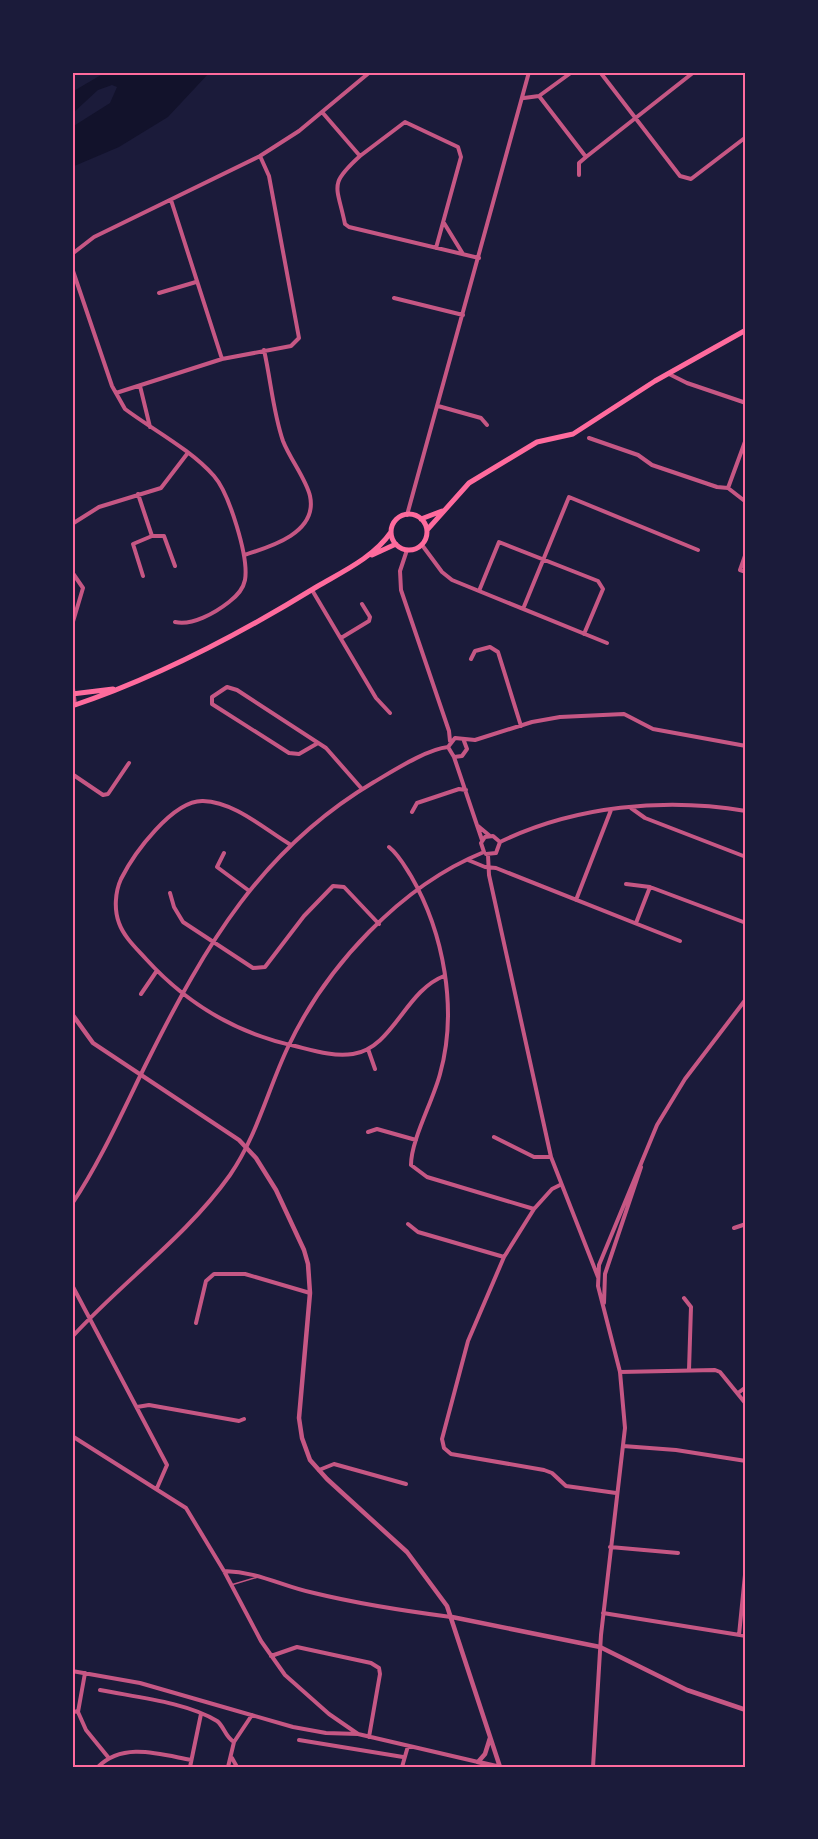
<svg xmlns="http://www.w3.org/2000/svg" width="818" height="1839" viewBox="0 0 818 1839" font-family="Rubik,sans-serif">
  <rect width="100%" height="100%" fill="#1b1b3a"/>
  <!-- water -->
  <path fill="#12122b" d="M 106,72 L 210,72 L 168,117 L 119,147 L 72,167 L 72,127 L 110,103 L 117,87 L 112,85 L 98,90 L 72,114 L 72,92 Z"/>
  <g fill="none" stroke-linecap="round" stroke-linejoin="round">
    <!-- service -->
    <path stroke="#c65784" stroke-width="1.5" d="M 231,1585 L 258,1577"/>
    <!-- minor -->
    <path stroke="#c65784" stroke-width="4" d="M 600,72 L 680,176 L 691,179 L 746,137
      M 539,96 L 586,157 L 694,72
      M 524,98 L 539,96 L 572,72
      M 322,112 L 360,156 C 328,185 337,185 345,224 L 349,227 L 479,258
      M 360,156 L 405,122 L 458,147 L 461,157 L 436,248
      M 579,175 L 579,163 L 586,157
      M 171,200 L 222,359
      M 444,223 L 463,254
      M 72,254 L 94,237 L 260,156 L 299,131 L 370,72
      M 72,268 L 112,386 L 125,409 C 153,430 190,449 214,476 C 229,493 249,557 245,580 C 243,590 237,596 229,602 C 215,613 192,626 175,622
      M 159,293 L 196,282
      M 394,298 L 463,315
      M 669,374 L 687,383 L 746,403
      M 140,386 L 150,427
      M 116,393 L 222,359 L 291,346 L 299,338 L 269,176 L 260,156
      M 438,406 L 481,418 L 487,425
      M 589,438 L 638,455 L 652,465 L 717,487 L 728,488 L 746,502
      M 728,488 L 746,439
      M 138,494 L 152,536 L 164,536 L 175,566
      M 407,515 L 529,72
      M 72,524 L 99,507 L 161,488 L 187,454
      M 422,545 L 442,572 L 452,580 L 607,643
      M 407,550 L 400,571 L 401,590 L 449,731 L 450,741
      M 746,553 L 740,570 L 746,572
      M 244,555 C 270,547 318,533 310,496 C 306,479 290,459 283,441 C 273,412 271,381 264,350
      M 72,572 L 83,588 L 72,625
      M 143,576 L 133,544 L 152,536
      M 312,590 L 376,698 L 390,713
      M 479,591 L 499,542 L 598,581 L 603,589 L 584,634
      M 523,609 L 569,497 L 698,550
      M 341,638 L 369,621 L 370,617 L 362,604
      M 471,659 L 475,651 L 490,647 L 498,652 L 521,726
      M 72,680 L 75,705
      M 318,743 L 299,754 L 289,753 L 212,704 L 212,697 L 227,687 L 237,690 L 326,748 L 362,789
      M 448,747 L 455,738 L 475,740 L 532,722 L 560,717 L 624,714 L 653,729 L 746,746
      M 448,747 L 454,757 L 462,756 L 467,749 L 464,741
      M 454,757 L 482,840
      M 72,774 L 103,795 L 108,794 L 129,763
      M 631,808 L 645,818 L 746,857
      M 412,812 L 417,803 L 459,789 L 466,790
      M 478,826 L 490,836
      M 500,842 C 574,806 665,797 746,811
      M 291,845 C 264,829 235,802 203,801 C 173,800 134,853 121,879 C 115,892 114,910 119,923 C 124,937 136,948 146,959 C 187,1004 235,1033 295,1046 C 315,1051 334,1057 353,1054 C 393,1048 405,991 444,976
      M 389,847 C 399,855 404,865 411,876 C 444,933 458,1010 440,1074 C 433,1101 411,1140 411,1165 L 427,1177 L 534,1209
      M 484,852 L 481,843 L 485,837 L 493,836 L 500,842
      M 224,853 L 217,867 L 248,890
      M 486,854 L 496,853 L 500,842
      M 488,855 L 489,875 L 551,1157 L 598,1277
      M 468,860 L 485,867 L 496,868 L 680,941
      M 626,884 L 650,887
      M 170,893 L 174,907 L 183,922 L 253,968 L 265,967 L 304,916 L 333,886 L 344,887 L 379,924
      M 576,900 L 611,810
      M 636,923 L 650,887 L 746,923
      M 141,994 L 156,972
      M 368,1049 L 375,1069
      M 368,1132 L 377,1129 L 416,1140
      M 494,1137 L 534,1157 L 551,1157
      M 560,1185 L 552,1189 L 534,1209 L 504,1257 L 468,1341 L 442,1439 L 444,1448 L 451,1454 L 544,1470 L 552,1473 L 566,1486 L 616,1493
      M 72,1204 C 102,1159 124,1108 148,1060 C 205,946 261,849 374,782 C 393,771 427,749 448,747
      M 408,1224 L 418,1232 L 504,1257
      M 734,1228 L 746,1224
      M 605,1274 L 641,1167
      M 72,1285 L 167,1465 L 157,1488
      M 684,1298 L 691,1307 L 689,1370
      M 604,1303 L 605,1274
      M 196,1323 L 206,1281 L 214,1274 L 245,1274 L 310,1293
      M 72,1337 C 123,1281 186,1237 230,1175 C 257,1136 268,1089 288,1047 C 326,967 400,886 484,852
      M 620,1372 L 715,1370 L 720,1372 L 746,1404
      M 738,1393 L 746,1387
      M 137,1407 L 149,1405 L 239,1421 L 244,1419
      M 72,1436 L 186,1508 L 224,1571 L 261,1641 L 285,1675 L 329,1714 L 358,1734
      M 623,1446 L 676,1450 L 746,1461
      M 319,1470 L 334,1464 L 406,1484
      M 610,1547 L 678,1553
      M 224,1571 C 260,1572 281,1586 314,1593 C 359,1604 405,1611 451,1617
      M 603,1613 L 746,1636
      M 739,1635 L 746,1565
      M 271,1656 L 297,1647 L 371,1663 L 379,1668 L 380,1674 L 369,1737
      M 72,1671 L 140,1683 L 293,1727 L 326,1733 L 358,1734 L 478,1762
      M 85,1673 L 78,1712 L 86,1730 L 108,1757
      M 100,1690 C 135,1697 186,1702 217,1721 C 224,1726 225,1737 234,1742
      M 72,1711 L 78,1712
      M 299,1740 L 403,1757
      M 232,1758 L 237,1767
      M 98,1767 C 123,1742 159,1754 191,1760
      M 190,1767 L 201,1714
      M 228,1767 L 234,1742 L 252,1715
      M 402,1767 L 408,1746
      M 593,1767 L 601,1635 L 625,1428 L 620,1372 L 598,1286 L 599,1265 L 657,1125 L 685,1079 L 746,999"/>
    <!-- tertiary -->
    <path stroke="#c65784" stroke-width="4.5" d="M 72,1014 L 93,1043 L 239,1140 L 256,1158 L 276,1190 L 304,1250 L 308,1264 L 310,1293 L 299,1418 L 302,1438 L 310,1460 L 327,1479 L 407,1552 L 447,1606 L 500,1767
      M 452,1617 L 600,1647 L 687,1690 L 746,1710
      M 490,1738 L 485,1754 L 478,1762 L 500,1767"/>
    <!-- secondary -->
    <path stroke="#ff6b9d" stroke-width="5" d="M391 532a18 18 0 1 1 36 0a18 18 0 1 1-36 0Z
      M 421,519 L 442,511
      M 427,530 L 469,483 L 537,442 L 573,434 L 655,381 L 746,330
      M 372,555 L 396,544
      M 72,694 L 113,689
      M 72,706 C 159,677 240,634 318,586 C 344,571 374,557 391,532"/>
  </g>
  <!-- border -->
  <rect width="818" height="1839" fill="none" stroke="#1b1b3a" stroke-width="147"/>
  <rect x="74" y="74" width="670" height="1692" fill="none" stroke="#ff6b9d" stroke-width="2"/>
</svg>
